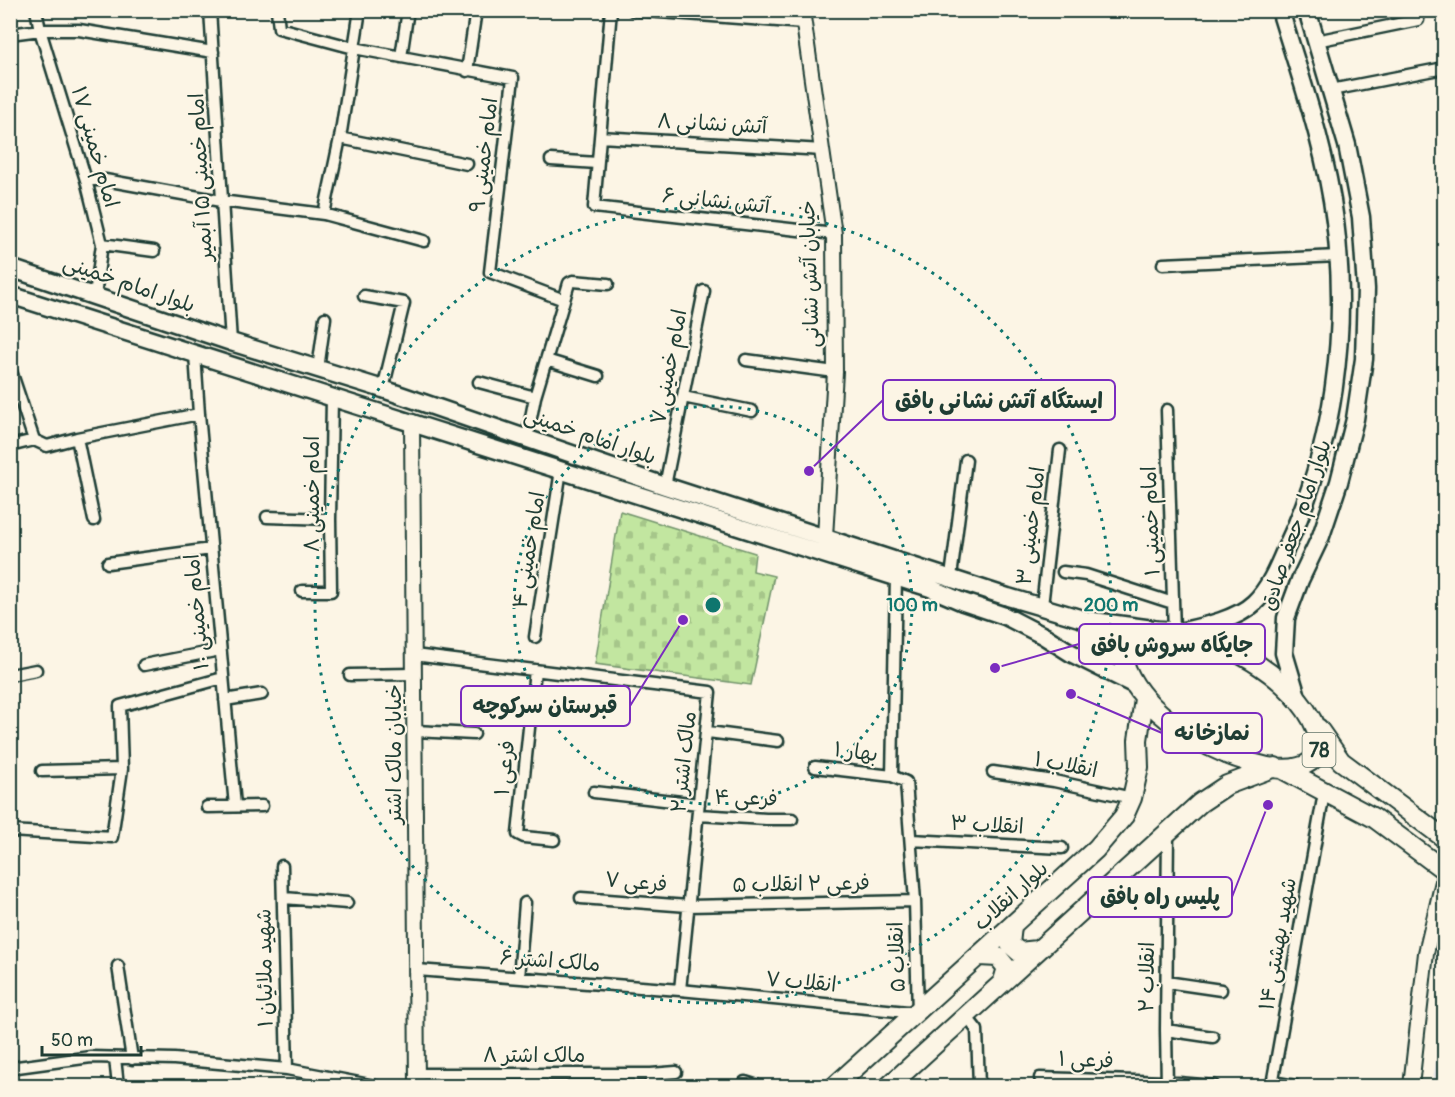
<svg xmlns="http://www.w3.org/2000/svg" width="1455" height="1097" viewBox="0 0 1455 1097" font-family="Pangolin,'Playpen Sans Arabic',sans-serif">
  <defs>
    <pattern id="cemetery-stones" width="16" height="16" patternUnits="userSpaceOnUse" patternTransform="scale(1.5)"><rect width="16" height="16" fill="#c2e6a0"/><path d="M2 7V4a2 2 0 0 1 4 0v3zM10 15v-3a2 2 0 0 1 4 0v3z" fill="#a6c68a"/></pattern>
  </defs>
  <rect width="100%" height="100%" fill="#fcf5e5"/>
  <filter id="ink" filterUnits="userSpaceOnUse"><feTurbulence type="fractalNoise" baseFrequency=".0167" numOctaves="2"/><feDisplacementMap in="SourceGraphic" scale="12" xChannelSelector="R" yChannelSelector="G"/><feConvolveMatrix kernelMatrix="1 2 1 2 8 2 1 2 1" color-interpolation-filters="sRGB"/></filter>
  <g filter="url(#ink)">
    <!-- built -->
    <path fill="#e5e4e7" d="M 1444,1009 L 1444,1086 L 1432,1086 Z"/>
    <!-- cemetery -->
    <path fill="url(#cemetery-stones)" stroke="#70926a" stroke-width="1.5" d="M 620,511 L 755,553 L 753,571 L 774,576 L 751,685 L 595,664 Z"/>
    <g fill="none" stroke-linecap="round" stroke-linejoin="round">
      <defs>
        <path id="minor" d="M 36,10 L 40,30 L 86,180 L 102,244 L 95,296
          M 210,10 L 231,342
          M 277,10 L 279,28 L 354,48 L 513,78 L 490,272 L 564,300 L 535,397 L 527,438
          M 611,10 L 594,207 L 834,234
          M 633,10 L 803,23
          M 10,34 L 40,30 L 79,30 L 213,52
          M 1316,41 L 1418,20
          M 401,57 L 408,10
          M 467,71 L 476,10
          M 1331,90 L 1444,68
          M 600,137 L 823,150
          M 340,138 L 467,164
          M 551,160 L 597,163
          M 86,180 L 105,180 L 221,201 L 324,214 L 340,138 L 360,10
          M 324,214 L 424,241
          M 102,244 L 154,251
          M 1163,264 L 1338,256
          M 364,296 L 404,303 L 383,389
          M 564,300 L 569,283 L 573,281 L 608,284
          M 195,354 L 199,414 L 235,806
          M 546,360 L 598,376
          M 746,360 L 835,372
          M 10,368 L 34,440
          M 318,369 L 325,318
          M 479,382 L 535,397
          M 683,397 L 752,411
          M 1167,410 L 1174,631
          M 77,438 L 94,520
          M 10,446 L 34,440 L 47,446 L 77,438 L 199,414
          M 665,486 L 704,291
          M 267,517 L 330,519
          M 108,563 L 211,549
          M 1063,572 L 1086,575 L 1173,603
          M 951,577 L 966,460
          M 302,591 L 331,591 L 330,519 L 332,397
          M 1042,606 L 1060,450
          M 535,637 L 561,470
          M 414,655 L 710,692 L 680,990
          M 144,665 L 220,650
          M 535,670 L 518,834 L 524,837 L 554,840
          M 10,675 L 36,670
          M 350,675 L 414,674
          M 225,700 L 262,694
          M 415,731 L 474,734
          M 708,732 L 778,741
          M 815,767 L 892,776
          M 42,771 L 122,769
          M 993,772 L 1054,781 L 1132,798
          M 594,792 L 699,804
          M 207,807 L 262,806
          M 698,815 L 766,819 L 792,819
          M 10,831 L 112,837 L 122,769 L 120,706 L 223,678
          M 911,840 L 1062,848
          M 282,866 L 287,1069
          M 284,898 L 347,903
          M 581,898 L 688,906 L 915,901
          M 118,966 L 132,1059
          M 417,970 L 680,990 L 918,1013 L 915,901 L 906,782 L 892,776 L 896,577
          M 519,978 L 525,903
          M 1166,982 L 1221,990
          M 966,1016 L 977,1030 L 979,1086
          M 1166,1030 L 1213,1037
          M 115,1058 L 118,1086
          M 10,1068 L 91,1057 L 174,1059 L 287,1069 L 375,1086
          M 417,1074 L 651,1074 L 676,1072
          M 1040,1078 L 1167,1082 L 1214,1086
          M 745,1082 L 758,1086
          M 651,1086 L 651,1074
          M 1167,1086 L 1166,1030 L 1168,832
          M 1295,1086 L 1278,1083 L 1273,1079 L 1324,793"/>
        <path id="tertiary" d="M 802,10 L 834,234 L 835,372 L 825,537
          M 412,422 L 417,1086
          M 1411,1086 L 1426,953 L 1444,877"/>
        <path id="secondary" d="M 10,268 L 231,342 L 383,389 L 665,486 L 1008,597 L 1086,620 L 1153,629
          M 10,295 L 930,588 L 963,602 L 1005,616 L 1044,636 L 1071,653 L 1133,684
          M 1183,631 C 1206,626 1237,619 1254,603 C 1269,589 1278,567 1286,548 C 1334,448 1349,331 1335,221 C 1326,149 1301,79 1280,10
          M 1298,700 L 1284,653 L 1286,618 L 1300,580 L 1321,536 L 1339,482 L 1355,419 L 1364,359 L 1366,289 L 1361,217 L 1347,145 L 1307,10"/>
        <path id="primary" d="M 1143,630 C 1166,631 1188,630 1209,640 C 1242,653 1276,673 1299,701 C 1314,719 1335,757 1299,767 C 1282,772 1262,766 1246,761 C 1202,748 1145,712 1127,670 C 1118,650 1125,639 1143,630 Z
          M 1318,728 L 1341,761 L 1444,838
          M 1282,769 L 1374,818 L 1444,870
          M 1012,926 L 1010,944 L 1019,952 L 1038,950
          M 979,956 L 998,957 L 1007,968 L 1003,981
          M 835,1086 L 1096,849 L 1124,816 L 1132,798 L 1139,767 L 1138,740 L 1144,699
          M 889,1086 L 1200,803 L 1227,785 L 1275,767"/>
      </defs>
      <!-- minor casing -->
      <use href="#minor" stroke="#1f3d34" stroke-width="15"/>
      <!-- tertiary casing -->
      <use href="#tertiary" stroke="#1f3d34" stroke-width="18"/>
      <!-- secondary casing -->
      <use href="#secondary" stroke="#1f3d34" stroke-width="21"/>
      <!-- primary casing -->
      <use href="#primary" stroke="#1f3d34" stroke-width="22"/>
      <!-- minor -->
      <use href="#minor" stroke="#fcf5e5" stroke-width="10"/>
      <!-- tertiary -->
      <use href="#tertiary" stroke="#fcf5e5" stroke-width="14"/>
      <!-- secondary -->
      <use href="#secondary" stroke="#fcf5e5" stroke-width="16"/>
      <!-- primary -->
      <use href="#primary" stroke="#fcf5e5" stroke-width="18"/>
    </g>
  </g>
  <!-- distance rings -->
  <g fill="none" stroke="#0f766e" stroke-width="3" stroke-dasharray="3 6">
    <circle cx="713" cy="605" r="199"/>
    <circle cx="713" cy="605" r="398"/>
  </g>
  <g text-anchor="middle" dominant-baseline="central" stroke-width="4.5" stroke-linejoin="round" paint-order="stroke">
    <!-- shield labels -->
    <rect fill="#fcf5e5" stroke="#617469" stroke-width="1.5" x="1302.5" y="733" width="33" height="34" rx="4.5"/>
    <g font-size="20" font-weight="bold" fill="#1f3d34">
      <text x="1319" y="750">78</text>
    </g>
    <!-- street labels -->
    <g font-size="21" fill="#1f3d34" stroke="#fcf5e5">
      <text transform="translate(712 124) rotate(3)">آتش نشانی ۸</text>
      <text transform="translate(95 147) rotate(74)">امام خمینی ۱۷</text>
      <text transform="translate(484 155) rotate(-83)">امام خمینی ۹</text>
      <text transform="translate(201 177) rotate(-93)">امام خمینی ۱۵ آبمیر</text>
      <text transform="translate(716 201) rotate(6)">آتش نشانی ۶</text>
      <text transform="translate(810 274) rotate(-92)">خیابان آتش نشانی</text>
      <text transform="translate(129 284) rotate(19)">بلوار امام خمینی</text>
      <text transform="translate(669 367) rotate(-79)">امام خمینی ۷</text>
      <text transform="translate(590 436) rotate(19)">بلوار امام خمینی</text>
      <text transform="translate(312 494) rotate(-90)">امام خمینی ۸</text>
      <text transform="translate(1151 521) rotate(-92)">امام خمینی ۱</text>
      <text transform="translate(1296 525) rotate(-71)">بلوار امام جعفر صادق</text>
      <text transform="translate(1031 526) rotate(-83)">امام خمینی ۳</text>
      <text transform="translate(529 550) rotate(-81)">امام خمینی ۴</text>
      <text transform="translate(197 612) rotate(-95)">امام خمینی ۱۰</text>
      <text transform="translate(856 752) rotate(7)">بهار ۱</text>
      <text transform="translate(394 754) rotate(-90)">خیابان مالک اشتر</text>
      <text transform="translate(684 762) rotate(-84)">مالک اشتر ۲</text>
      <text transform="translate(1066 765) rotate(11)">انقلاب ۱</text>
      <text transform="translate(505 768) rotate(-84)">فرعی ۱</text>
      <text transform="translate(746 798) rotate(2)">فرعی ۴</text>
      <text transform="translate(987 825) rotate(3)">انقلاب ۳</text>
      <text transform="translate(636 882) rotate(5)">فرعی ۷</text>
      <text transform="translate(801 884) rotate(-1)">فرعی ۲ انقلاب ۵</text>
      <text transform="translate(1011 896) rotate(-42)">بلوار انقلاب</text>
      <text transform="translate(1278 944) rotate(-80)">شهید بهشتی ۱۴</text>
      <text transform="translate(897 957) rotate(-92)">انقلاب ۵</text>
      <text transform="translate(550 961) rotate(4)">مالک اشتر ۶</text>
      <text transform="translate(265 968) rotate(-91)">شهید ملائیان ۱</text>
      <text transform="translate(1147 977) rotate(-89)">انقلاب ۲</text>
      <text transform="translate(801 982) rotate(5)">انقلاب ۷</text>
      <text x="534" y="1055">مالک اشتر ۸</text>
      <text transform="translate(1086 1060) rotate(2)">فرعی ۱</text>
    </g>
  </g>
  <circle cx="713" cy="605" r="9" fill="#0f766e" stroke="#fcf5e5" stroke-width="3"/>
  <g font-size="18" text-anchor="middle" font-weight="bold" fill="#0f766e" stroke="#fcf5e5" stroke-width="4.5" stroke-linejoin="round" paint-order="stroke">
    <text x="912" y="611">100 m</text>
    <text x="1111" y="611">200 m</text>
  </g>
  <!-- callouts -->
  <path fill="none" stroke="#7b2cbf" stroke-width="2" d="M809 471L883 400M995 668L1079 644M683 620L630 706M1071 694L1162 733M1268 805L1232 897"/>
  <g fill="#7b2cbf" stroke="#fcf5e5" stroke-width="2">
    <circle cx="809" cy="471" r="6"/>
    <circle cx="995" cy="668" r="6"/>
    <circle cx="683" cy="620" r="6"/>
    <circle cx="1071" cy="694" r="6"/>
    <circle cx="1268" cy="805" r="6"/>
  </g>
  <g fill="#fcf5e5" stroke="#7b2cbf" stroke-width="2">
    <rect x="883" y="380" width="232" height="40" rx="6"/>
    <rect x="1079" y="624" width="186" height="40" rx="6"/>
    <rect x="461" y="686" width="169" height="40" rx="6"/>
    <rect x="1162" y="713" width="100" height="40" rx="6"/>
    <rect x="1088" y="877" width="144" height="40" rx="6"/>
  </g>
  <g font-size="22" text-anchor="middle" font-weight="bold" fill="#1f3d34">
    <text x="999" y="408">ایستگاه آتش نشانی بافق</text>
    <text x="1172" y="652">جایگاه سروش بافق</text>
    <text x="545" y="713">قبرستان سرکوچه</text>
    <text x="1212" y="740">نمازخانه</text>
    <text x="1160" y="904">پلیس راه بافق</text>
  </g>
  <!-- margin -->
  <rect width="1455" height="1097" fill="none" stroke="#fcf5e5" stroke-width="36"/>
  <rect x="18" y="18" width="1419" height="1061" fill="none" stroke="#1f3d34" stroke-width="2" filter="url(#ink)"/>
  <!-- scale -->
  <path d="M42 1046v9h99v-9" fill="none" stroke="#1f3d34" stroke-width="3"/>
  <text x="51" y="1046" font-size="18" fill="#1f3d34" stroke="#fcf5e5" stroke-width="4.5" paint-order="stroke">50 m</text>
</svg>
